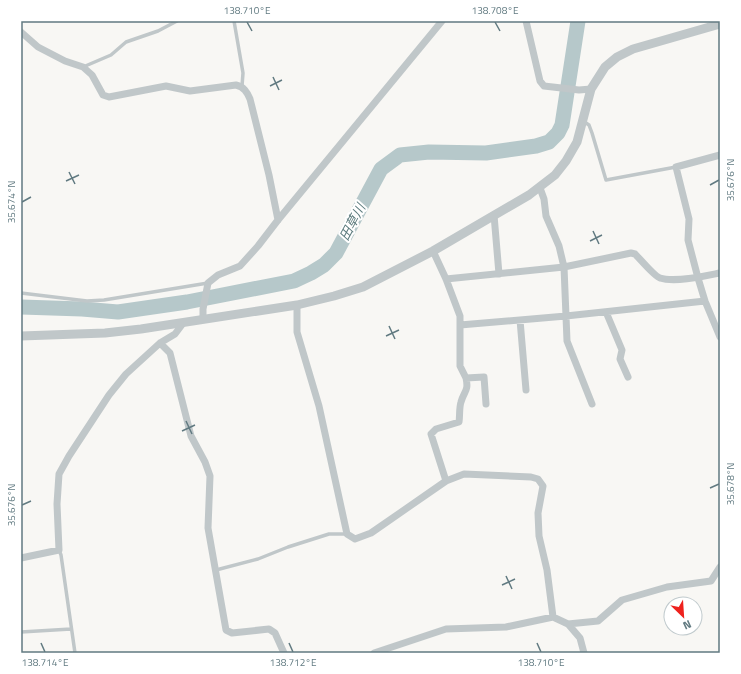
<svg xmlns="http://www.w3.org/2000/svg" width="741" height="674" viewBox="0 0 741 674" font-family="'Titillium Web','Noto Sans JP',sans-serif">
  <rect width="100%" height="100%" fill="#f8f7f4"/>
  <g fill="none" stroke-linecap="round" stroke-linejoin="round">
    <!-- river -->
    <path stroke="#b6c8ca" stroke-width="15" d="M 21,307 L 82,309 L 118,312 L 187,302 L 294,281 L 311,273 L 324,265 L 336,253 L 381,169 L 400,155 L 429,152 L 486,153 L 536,146 L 549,142 L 558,133 L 562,125 L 578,21"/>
    <!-- service -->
    <path stroke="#c0c7c9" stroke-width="3.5" d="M 234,21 L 243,73 L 242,86
      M 83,67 L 111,55 L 126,42 L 158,31 L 177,21
      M 583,121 L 589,125 L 592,133 L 606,180 L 676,167
      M 21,293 L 87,301 L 104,300 L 208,283
      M 59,550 L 61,555 L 75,653
      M 216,570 L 258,559 L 288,547 L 329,534 L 347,534
      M 21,632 L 71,629"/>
    <!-- minor -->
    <path stroke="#c0c7c9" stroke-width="7" d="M 526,21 L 540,81 L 544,86 L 579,90 L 591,89
      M 21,32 L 38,47 L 65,61 L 83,67 L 92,75 L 103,95 L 109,97 L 166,86 L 190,91 L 236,85 C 244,87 247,92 250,99 L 269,175 L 278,220
      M 720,155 L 676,167 L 689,219 L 688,240 L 698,278 L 705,301 L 720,337
      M 540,188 L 544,199 L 546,216 L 559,246 L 564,267 L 567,341 L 592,404
      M 494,215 L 499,274
      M 433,251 L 446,279 L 460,316 L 460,366 L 466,378 L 484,377 L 486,404
      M 446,279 L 564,267 L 631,253 L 635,254 C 640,259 655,277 660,278 C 675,283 705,276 720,273
      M 297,305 L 297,332 L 319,406 L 347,534 L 355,539 L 371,533 L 446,481 L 464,474 L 531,477 L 538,479 L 543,486 L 538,513 L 539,536 L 547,570 L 553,617
      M 606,312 L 622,350 L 620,359 L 628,377
      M 203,319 L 203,309 L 208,283 L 218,275 L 240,266 L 258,246 L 278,220 L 442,21
      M 520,320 L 526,390
      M 460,325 L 566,316 L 705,301
      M 160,343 L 170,353 L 191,436 L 205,462 L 210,476 L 208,528 L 226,630 L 232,633 L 269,629 L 275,633 L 284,653
      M 446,481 L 431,434 L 436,429 L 459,422 C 460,416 459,408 461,402 C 464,391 469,391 466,378
      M 21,558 L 59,550 L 57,504 L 59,474 L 69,456 L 109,395 L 126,374 L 160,343 L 175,334 L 184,322
      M 568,624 L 580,638 L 584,653
      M 374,653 L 446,629 L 506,627 L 553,617 L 568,624 L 598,621 L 622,600 L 667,587 L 711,581 L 720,567"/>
    <!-- tertiary -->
    <path stroke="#c0c7c9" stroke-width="9" d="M 21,336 L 105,333 L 141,329 L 297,305 L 334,296 L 363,287 L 433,251 L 529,195 L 555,175 L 566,161 L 577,142 L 591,89 L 605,67 L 617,57 L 633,49 L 720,24"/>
  </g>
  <!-- ticks -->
  <path fill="none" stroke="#617a81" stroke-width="1.5" d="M 247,22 L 252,31M 495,22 L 500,31M 273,77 L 279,90M 270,86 L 282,80M 69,172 L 75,184M 66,181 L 79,175M 710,185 L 719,180M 22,202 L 31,197M 593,231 L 599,244M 590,241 L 602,235M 389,326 L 395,339M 386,336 L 399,330M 186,421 L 192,434M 182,431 L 195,425M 710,488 L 719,484M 22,505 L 31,501M 506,576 L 512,589M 502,585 L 515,579M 41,643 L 45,652M 289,643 L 293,652M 537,643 L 541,652"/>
  <g text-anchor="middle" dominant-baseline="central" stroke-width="4" stroke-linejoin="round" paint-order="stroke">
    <!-- water labels -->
    <g font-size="13" font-style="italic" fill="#5b7a7c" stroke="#fff">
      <text transform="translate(352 222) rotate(-62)">田草川</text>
    </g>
  </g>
  <!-- border -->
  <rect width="741" height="674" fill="none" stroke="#ffffff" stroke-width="44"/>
  <!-- north arrow -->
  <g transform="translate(683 616) rotate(155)"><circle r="19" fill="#ffffff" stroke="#c0cacd"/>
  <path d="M0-3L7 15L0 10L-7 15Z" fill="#ee221e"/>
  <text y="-6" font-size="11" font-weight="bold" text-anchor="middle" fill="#617a81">N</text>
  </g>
  <rect x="22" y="22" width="697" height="630" fill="none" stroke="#617a81" stroke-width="1.5"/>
  <g font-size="10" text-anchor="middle" fill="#617a81">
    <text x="247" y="14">138.710°E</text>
    <text x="495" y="14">138.708°E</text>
    <text transform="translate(730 180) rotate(-90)" y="4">35.676°N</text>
    <text transform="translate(11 202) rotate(-90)" y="4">35.674°N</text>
    <text transform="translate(730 484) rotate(-90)" y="4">35.678°N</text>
    <text transform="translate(11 505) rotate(-90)" y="4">35.676°N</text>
    <text x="45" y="666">138.714°E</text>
    <text x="293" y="666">138.712°E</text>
    <text x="541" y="666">138.710°E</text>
  </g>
</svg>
